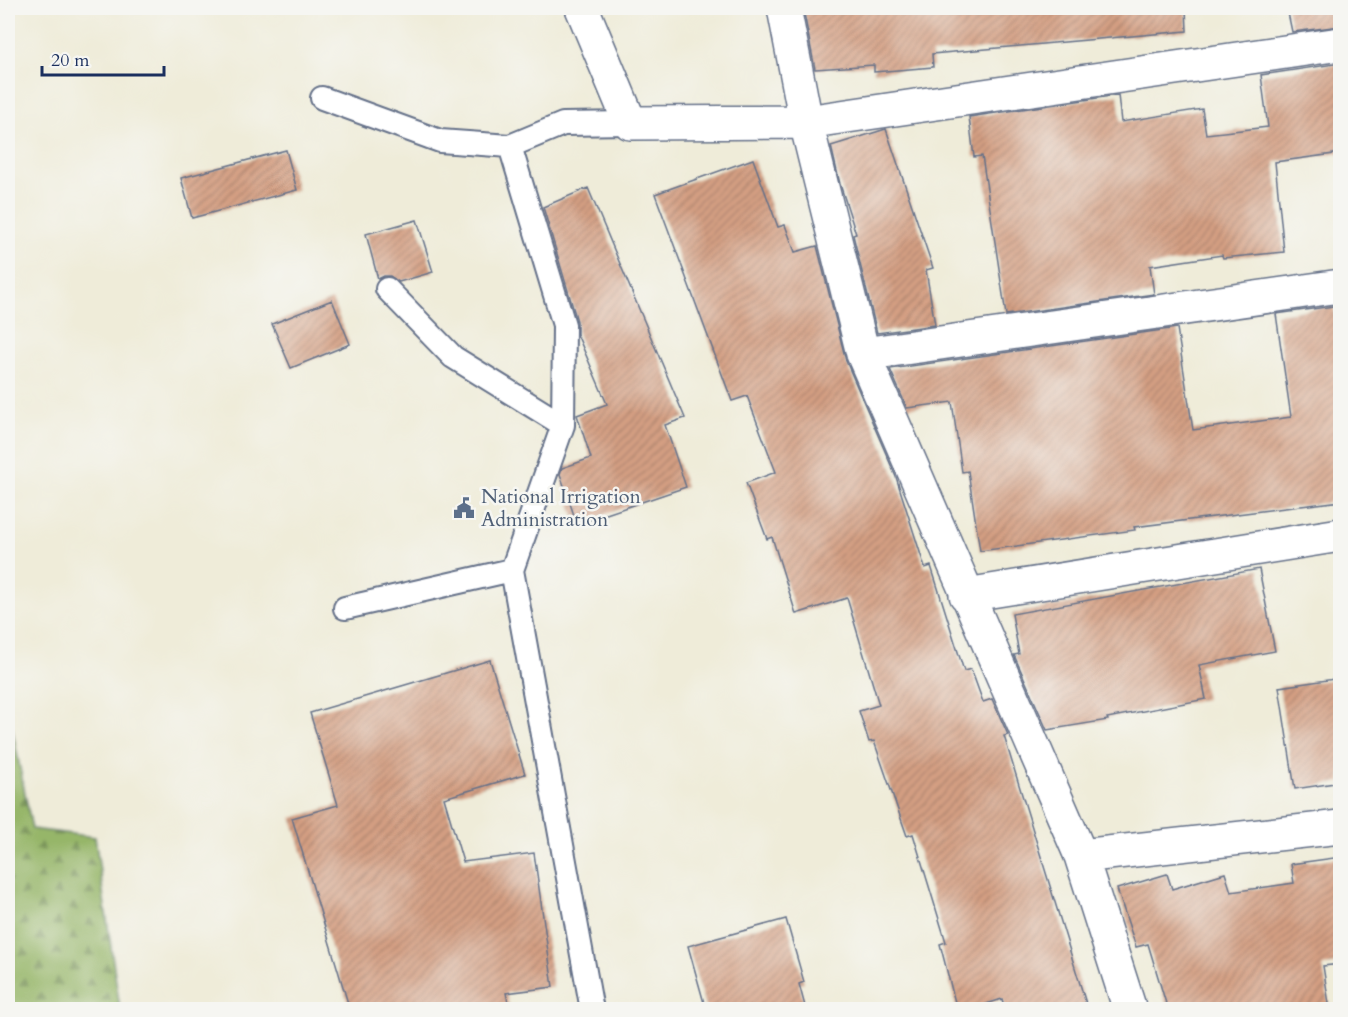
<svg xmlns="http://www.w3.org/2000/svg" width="1348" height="1017" viewBox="0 0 1348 1017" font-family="Cardo,serif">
  <defs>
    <pattern id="forest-firs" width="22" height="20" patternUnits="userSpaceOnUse" patternTransform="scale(1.5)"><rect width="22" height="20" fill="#96b669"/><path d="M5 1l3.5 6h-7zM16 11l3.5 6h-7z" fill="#7a945a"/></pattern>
    <pattern id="building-hatch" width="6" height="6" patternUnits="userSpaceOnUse" patternTransform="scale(1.5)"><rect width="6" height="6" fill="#d49f82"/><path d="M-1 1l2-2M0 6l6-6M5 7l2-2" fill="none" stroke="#ab826e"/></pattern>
  </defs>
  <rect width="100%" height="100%" fill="#f6f6f2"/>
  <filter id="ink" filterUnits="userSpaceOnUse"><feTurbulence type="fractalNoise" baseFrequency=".0167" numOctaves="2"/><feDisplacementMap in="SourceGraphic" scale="12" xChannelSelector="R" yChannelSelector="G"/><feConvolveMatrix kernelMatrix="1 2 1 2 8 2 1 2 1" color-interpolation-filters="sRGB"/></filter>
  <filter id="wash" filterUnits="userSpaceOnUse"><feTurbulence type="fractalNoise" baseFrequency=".008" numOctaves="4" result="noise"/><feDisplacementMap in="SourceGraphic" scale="24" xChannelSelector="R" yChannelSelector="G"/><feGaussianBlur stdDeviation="1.35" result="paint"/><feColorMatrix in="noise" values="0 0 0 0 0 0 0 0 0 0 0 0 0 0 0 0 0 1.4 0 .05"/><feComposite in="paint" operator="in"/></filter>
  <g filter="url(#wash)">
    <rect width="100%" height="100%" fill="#efecd9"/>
    <!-- forest -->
    <path fill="url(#forest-firs)" stroke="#587264" stroke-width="1.5" d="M 8,707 L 32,829 L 95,837 L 120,1009 L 8,1009 Z"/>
    <g id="blocks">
      <!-- building -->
      <path fill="url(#building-hatch)" d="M 803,8 L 1186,8 L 1187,31 L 932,54 L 933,67 L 874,72 L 874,65 L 815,69 Z
        M 1287,8 L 1341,8 L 1341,26 L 1292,32 Z
        M 1341,63 L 1341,153 L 1275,162 L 1284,252 L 1223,258 L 1222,255 L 1150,266 L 1154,294 L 1006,315 L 982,156 L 974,157 L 969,117 L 1118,95 L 1121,122 L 1202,109 L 1206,134 L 1268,127 L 1261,75 Z
        M 886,129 L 933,268 L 926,270 L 935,325 L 877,333 L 853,235 L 856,234 L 840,184 L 831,146 Z
        M 286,150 L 297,190 L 192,218 L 181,178 Z
        M 753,159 L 778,227 L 785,225 L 795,252 L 817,246 L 846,361 L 896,477 L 925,568 L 931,566 L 964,671 L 971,669 L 983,702 L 992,699 L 1008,735 L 1004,736 L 1088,1010 L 1005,1010 L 1002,999 L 968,1010 L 957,1010 L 940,944 L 946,942 L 913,834 L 907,836 L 874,741 L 869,742 L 859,711 L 879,705 L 847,598 L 796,614 L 772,537 L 767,539 L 746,483 L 776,472 L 747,396 L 732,401 L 655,194 Z
        M 588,188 L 685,418 L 665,425 L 686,487 L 577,524 L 560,474 L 562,468 L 591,458 L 577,415 L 607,404 L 577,334 L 577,321 L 543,207 Z
        M 417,220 L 433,272 L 399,282 L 390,276 L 384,276 L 378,279 L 366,234 Z
        M 332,300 L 350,344 L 291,368 L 272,324 Z
        M 1334,306 L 1337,328 L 1341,327 L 1341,501 L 1134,527 L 1135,530 L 980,551 L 968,471 L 962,472 L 952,402 L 907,408 L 890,369 L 1177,328 L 1193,430 L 1291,417 L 1276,314 Z
        M 1259,569 L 1275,651 L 1199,665 L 1206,699 L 1107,718 L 1108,720 L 1047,730 L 1014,655 L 1019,654 L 1012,614 Z
        M 490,660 L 525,774 L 444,798 L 463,862 L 534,853 L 553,987 L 506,993 L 510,1010 L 350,1010 L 292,818 L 338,805 L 310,713 Z
        M 1341,678 L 1341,782 L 1295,789 L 1279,687 Z
        M 1341,857 L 1341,964 L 1323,966 L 1330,1010 L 1168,1010 L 1148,944 L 1136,947 L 1117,889 L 1167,874 L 1172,889 L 1225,873 L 1231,892 L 1294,883 L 1291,864 Z
        M 786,919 L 804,982 L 799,984 L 806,1010 L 706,1010 L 688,946 Z"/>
    </g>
  </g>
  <g filter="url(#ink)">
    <use href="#blocks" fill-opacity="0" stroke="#657189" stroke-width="1.5"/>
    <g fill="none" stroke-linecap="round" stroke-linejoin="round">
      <defs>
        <path id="lane" d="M 322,98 L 440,141 L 510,146 L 563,124 L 630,123
          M 510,146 L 564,325 L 563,425 L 512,570 L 592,1010
          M 387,289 L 453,357 L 563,425
          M 345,608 L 512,570"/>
        <path id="street" d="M 582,8 L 630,123 L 806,122 L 1340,44
          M 784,8 L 806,122 L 863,354 L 1081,856 L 1130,1010
          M 863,354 L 1340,286
          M 966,595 L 1340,535
          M 1081,856 L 1340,827"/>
      </defs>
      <!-- lane casing -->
      <use href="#lane" stroke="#657189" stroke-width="26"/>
      <!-- street casing -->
      <use href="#street" stroke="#657189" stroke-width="36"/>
      <!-- lane -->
      <use href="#lane" stroke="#fff" stroke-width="22"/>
      <!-- street -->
      <use href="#street" stroke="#fff" stroke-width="33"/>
    </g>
  </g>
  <!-- icons -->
  <defs>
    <symbol id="civic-bare" viewBox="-9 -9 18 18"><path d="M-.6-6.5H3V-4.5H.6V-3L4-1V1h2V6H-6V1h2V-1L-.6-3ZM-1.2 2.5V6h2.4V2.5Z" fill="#5c6f8a" stroke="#f6f6f2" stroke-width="2.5" paint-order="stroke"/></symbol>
  </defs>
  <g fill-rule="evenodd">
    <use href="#civic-bare" x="449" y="493" width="30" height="30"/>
  </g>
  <g text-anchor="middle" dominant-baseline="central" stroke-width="5" stroke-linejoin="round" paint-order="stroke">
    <!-- service labels -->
    <g font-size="20" fill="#4e5e75" stroke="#f6f6f2" text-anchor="start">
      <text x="481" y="496">National Irrigation<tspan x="481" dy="23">Administration</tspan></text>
    </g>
  </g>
  <!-- margin -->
  <rect width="1348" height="1017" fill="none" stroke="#f6f6f2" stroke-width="30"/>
  <!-- scale -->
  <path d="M42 66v9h122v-9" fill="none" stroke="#1b2f5e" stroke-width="3"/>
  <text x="51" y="66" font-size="18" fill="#1b2f5e" stroke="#f6f6f2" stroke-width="4.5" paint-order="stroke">20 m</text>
</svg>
